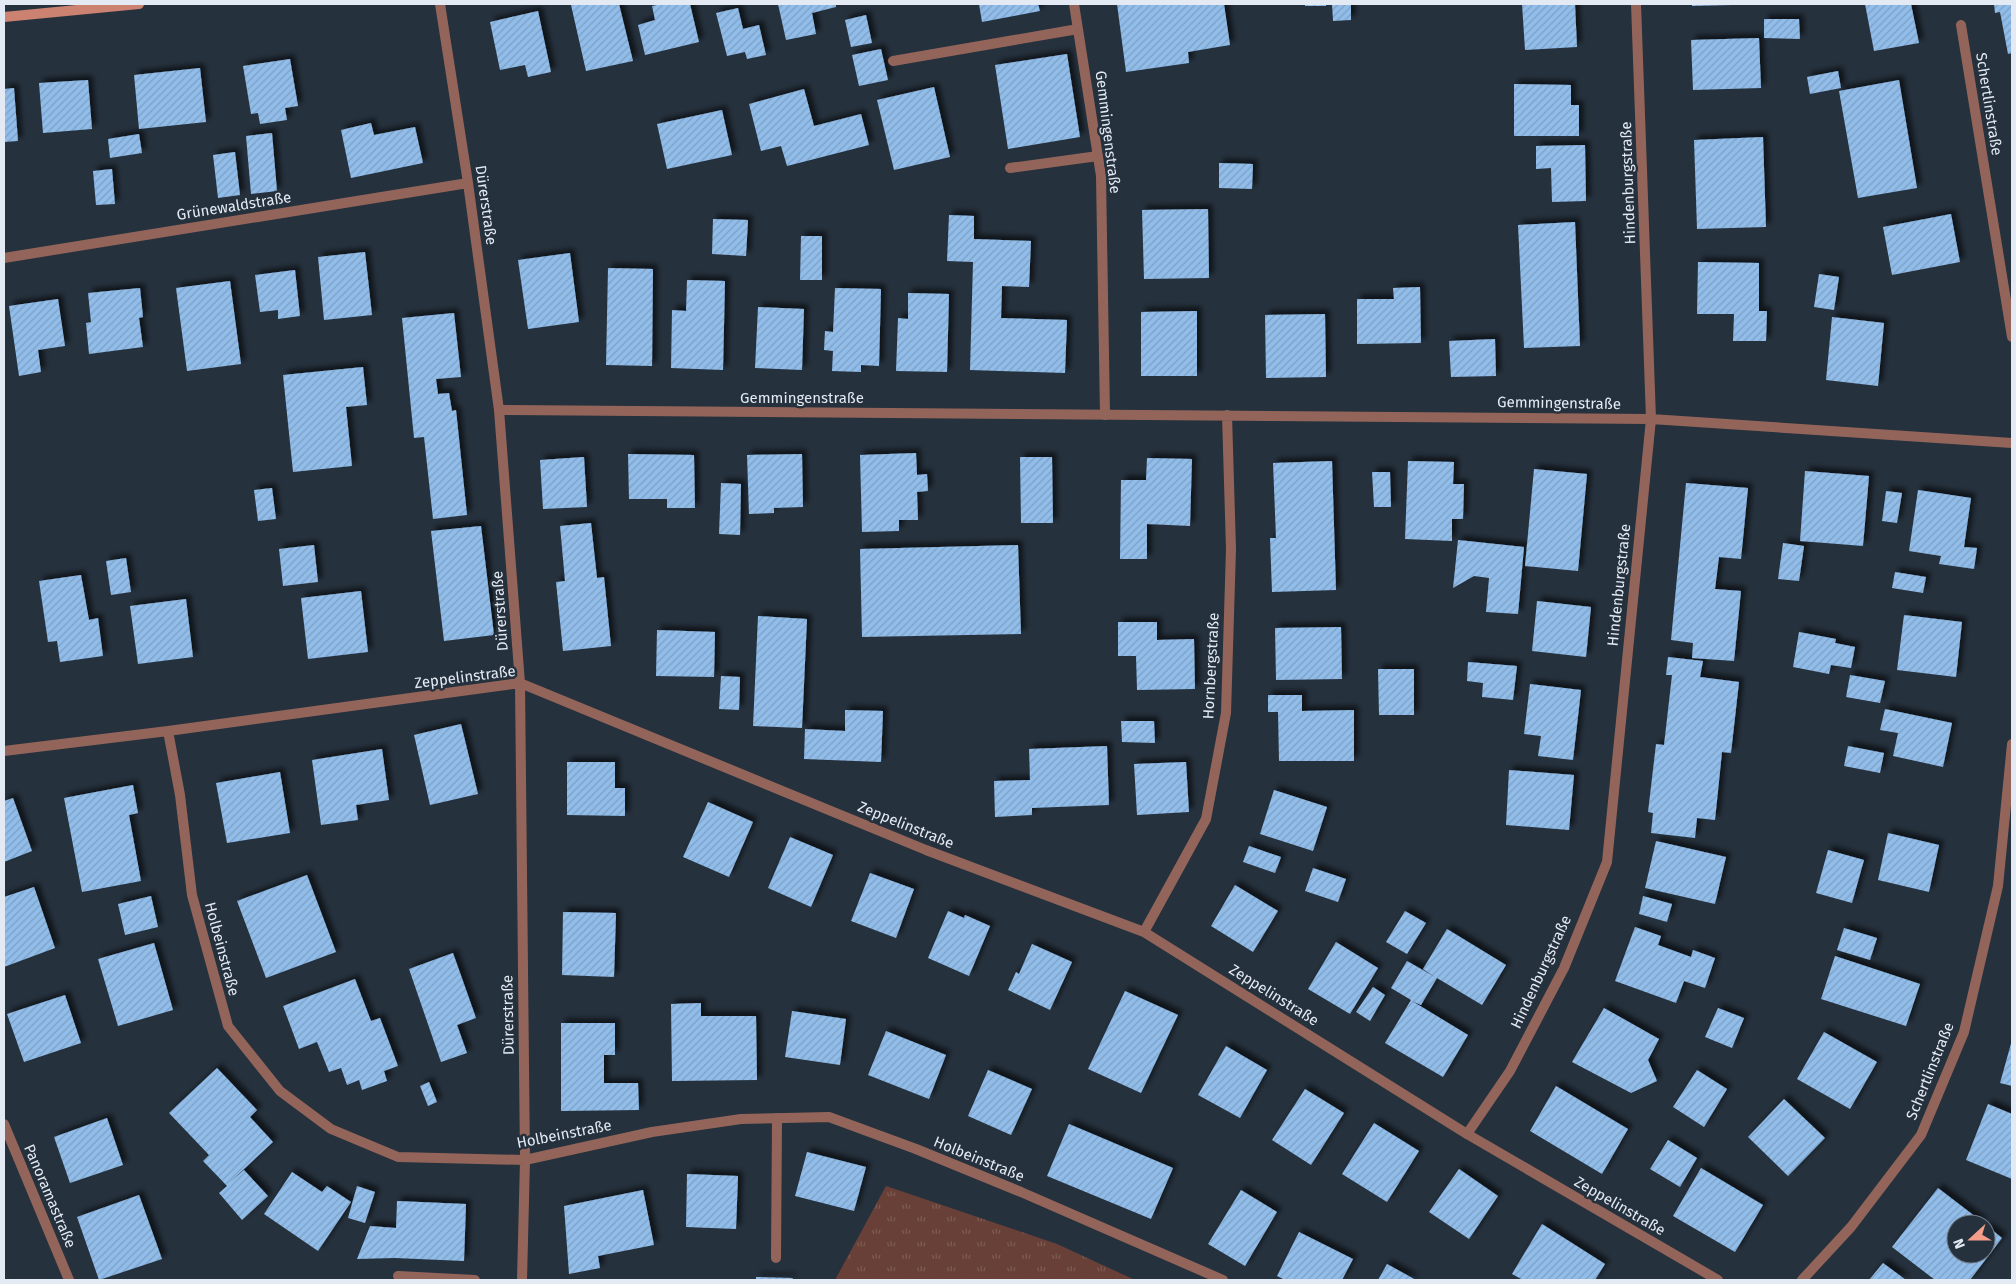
<svg xmlns="http://www.w3.org/2000/svg" width="2016" height="1284" viewBox="0 0 2016 1284" font-family="'Fira Sans',sans-serif">
  <defs>
    <pattern id="grass-tufts" width="24" height="20" patternUnits="userSpaceOnUse" patternTransform="scale(1.25)"><rect width="24" height="20" fill="#684037"/><path d="M3 7l-1-3M5 7V3M7 7l1-3M15 17l-1-3M17 17v-4M19 17l1-3" fill="none" stroke="#7d5c54"/></pattern>
    <pattern id="building-hatch" width="6" height="6" patternUnits="userSpaceOnUse" patternTransform="scale(1.25)"><rect width="6" height="6" fill="#91bdea"/><path d="M-1 1l2-2M0 6l6-6M5 7l2-2" fill="none" stroke="#7e9fc2"/></pattern>
    <filter id="shadow"><feDropShadow dx="4.5" dy="-4.5" stdDeviation="2.5" flood-color="#0009"/></filter>
  </defs>
  <rect width="100%" height="100%" fill="#25313d"/>
  <!-- grass -->
  <path fill="url(#grass-tufts)" d="M 886,1186 L 1057,1244 L 1135,1280 L 835,1280 Z"/>
  <!-- building -->
  <path fill="url(#building-hatch)" filter="url(#shadow)" d="M 576,4 L 619,4 L 633,61 L 586,71 L 571,5 Z
    M 661,4 L 690,4 L 699,42 L 645,55 L 638,25 L 655,20 L 652,6 Z
    M 778,4 L 836,4 L 836,7 L 812,13 L 816,34 L 786,40 Z
    M 979,4 L 1038,4 L 1040,11 L 982,22 Z
    M 1117,4 L 1224,4 L 1230,45 L 1188,52 L 1189,63 L 1126,72 Z
    M 1305,4 L 1326,4 L 1326,6 L 1305,6 Z
    M 1332,4 L 1351,4 L 1351,20 L 1333,21 Z
    M 1522,4 L 1575,4 L 1577,47 L 1525,50 Z
    M 1692,4 L 1732,4 L 1732,5 L 1692,6 Z
    M 1865,4 L 1911,4 L 1919,43 L 1874,51 Z
    M 1994,4 L 2012,4 L 2012,53 L 2008,54 L 2000,12 L 1995,13 Z
    M 738,8 L 743,29 L 759,25 L 766,55 L 747,59 L 745,52 L 727,56 L 716,13 Z
    M 538,11 L 551,72 L 528,77 L 525,65 L 500,70 L 490,22 Z
    M 866,15 L 872,43 L 851,47 L 845,20 Z
    M 1764,19 L 1799,19 L 1800,39 L 1764,38 Z
    M 1759,38 L 1761,88 L 1693,90 L 1691,40 Z
    M 881,49 L 888,80 L 859,86 L 852,55 Z
    M 1067,54 L 1080,137 L 1008,149 L 995,65 Z
    M 290,59 L 298,106 L 285,108 L 287,120 L 260,124 L 258,113 L 251,114 L 243,66 Z
    M 200,68 L 206,122 L 139,129 L 134,75 Z
    M 1838,71 L 1841,88 L 1810,94 L 1807,77 Z
    M 88,80 L 92,129 L 43,133 L 39,83 Z
    M 1899,80 L 1917,188 L 1858,198 L 1839,91 Z
    M 1514,84 L 1571,85 L 1571,105 L 1579,105 L 1579,136 L 1514,136 Z
    M 934,87 L 950,157 L 894,170 L 877,100 Z
    M 14,88 L 18,141 L 4,142 L 4,89 Z
    M 804,89 L 814,126 L 861,114 L 869,145 L 787,166 L 781,146 L 761,151 L 749,104 Z
    M 722,110 L 732,155 L 667,169 L 657,124 Z
    M 371,123 L 374,135 L 415,127 L 423,163 L 351,178 L 341,130 Z
    M 272,133 L 277,191 L 251,194 L 246,136 Z
    M 139,134 L 142,153 L 110,158 L 108,139 Z
    M 1763,137 L 1766,227 L 1697,229 L 1694,140 Z
    M 1585,145 L 1586,201 L 1552,202 L 1551,168 L 1536,169 L 1536,146 Z
    M 235,152 L 240,195 L 218,198 L 213,155 Z
    M 1219,163 L 1253,164 L 1252,189 L 1219,188 Z
    M 112,169 L 115,204 L 96,205 L 93,171 Z
    M 1208,209 L 1209,278 L 1144,279 L 1142,210 Z
    M 1951,214 L 1960,262 L 1892,275 L 1883,227 Z
    M 949,215 L 974,216 L 974,239 L 1031,241 L 1029,287 L 1002,286 L 1001,318 L 1067,320 L 1065,373 L 970,370 L 973,262 L 947,261 Z
    M 713,219 L 748,220 L 746,256 L 712,254 Z
    M 1575,222 L 1580,346 L 1524,348 L 1518,225 Z
    M 801,236 L 822,236 L 822,280 L 800,280 Z
    M 365,252 L 372,315 L 324,320 L 318,257 Z
    M 570,253 L 579,322 L 528,329 L 518,260 Z
    M 1698,262 L 1759,263 L 1759,311 L 1767,311 L 1766,341 L 1733,341 L 1734,314 L 1697,314 Z
    M 608,268 L 653,269 L 652,366 L 606,365 Z
    M 295,270 L 300,316 L 278,319 L 278,310 L 260,312 L 255,275 Z
    M 1819,274 L 1839,277 L 1834,310 L 1814,307 Z
    M 687,280 L 725,281 L 723,370 L 671,368 L 672,310 L 686,311 Z
    M 230,281 L 241,364 L 187,371 L 176,288 Z
    M 1420,287 L 1421,343 L 1357,344 L 1357,299 L 1394,299 L 1393,288 Z
    M 140,288 L 143,317 L 139,318 L 143,347 L 89,354 L 86,323 L 91,322 L 88,293 Z
    M 835,288 L 881,289 L 879,366 L 861,365 L 861,372 L 832,371 L 833,351 L 824,350 L 825,331 L 833,332 Z
    M 908,293 L 949,294 L 947,372 L 896,371 L 898,318 L 908,319 Z
    M 58,299 L 65,346 L 38,350 L 41,372 L 19,376 L 9,306 Z
    M 758,307 L 804,309 L 802,370 L 755,368 Z
    M 1197,311 L 1197,376 L 1141,376 L 1141,312 Z
    M 454,313 L 461,377 L 436,379 L 438,394 L 449,393 L 452,411 L 456,410 L 467,515 L 433,519 L 424,437 L 414,438 L 402,318 Z
    M 1325,314 L 1326,377 L 1266,378 L 1265,315 Z
    M 1832,317 L 1884,323 L 1878,386 L 1826,380 Z
    M 1495,339 L 1496,376 L 1451,377 L 1449,341 Z
    M 363,367 L 367,405 L 346,407 L 352,466 L 293,472 L 283,375 Z
    M 916,453 L 917,475 L 927,474 L 928,491 L 917,492 L 918,520 L 899,520 L 899,531 L 862,532 L 860,455 Z
    M 628,454 L 694,455 L 695,508 L 667,508 L 667,499 L 629,499 Z
    M 802,454 L 803,507 L 774,508 L 774,513 L 749,514 L 747,455 Z
    M 584,457 L 587,507 L 543,509 L 540,460 Z
    M 1020,457 L 1052,457 L 1053,523 L 1021,523 Z
    M 1147,458 L 1192,459 L 1190,526 L 1147,524 L 1147,559 L 1120,559 L 1121,480 L 1146,480 Z
    M 1332,461 L 1336,590 L 1272,592 L 1270,538 L 1276,538 L 1273,463 Z
    M 1408,461 L 1454,462 L 1453,484 L 1464,484 L 1463,519 L 1452,519 L 1452,541 L 1405,539 Z
    M 1534,469 L 1587,474 L 1578,571 L 1525,566 Z
    M 1805,471 L 1869,476 L 1863,546 L 1800,541 Z
    M 1372,472 L 1390,472 L 1391,507 L 1374,507 Z
    M 721,483 L 741,484 L 740,535 L 719,534 Z
    M 1686,483 L 1748,488 L 1741,559 L 1719,557 L 1715,589 L 1741,591 L 1734,661 L 1692,658 L 1693,643 L 1671,640 Z
    M 272,488 L 276,519 L 258,521 L 254,490 Z
    M 1918,490 L 1971,498 L 1964,547 L 1977,548 L 1974,569 L 1939,564 L 1941,556 L 1909,551 Z
    M 1886,491 L 1902,493 L 1897,523 L 1882,521 Z
    M 591,523 L 597,578 L 604,577 L 611,646 L 563,651 L 556,582 L 565,581 L 560,526 Z
    M 481,526 L 494,635 L 444,641 L 431,531 Z
    M 1458,540 L 1524,547 L 1518,614 L 1486,612 L 1489,578 L 1474,576 L 1453,588 Z
    M 1783,543 L 1804,546 L 1799,581 L 1778,579 Z
    M 314,545 L 318,582 L 283,586 L 279,549 Z
    M 1018,545 L 1021,634 L 862,637 L 860,549 Z
    M 126,558 L 131,592 L 111,595 L 106,561 Z
    M 1895,572 L 1926,577 L 1923,593 L 1892,588 Z
    M 81,575 L 89,620 L 98,618 L 103,656 L 60,662 L 57,641 L 48,642 L 39,581 Z
    M 361,591 L 368,652 L 308,659 L 301,598 Z
    M 186,599 L 193,657 L 138,664 L 130,606 Z
    M 1537,601 L 1591,607 L 1586,657 L 1532,651 Z
    M 1904,615 L 1962,622 L 1956,677 L 1897,670 Z
    M 758,616 L 807,619 L 802,728 L 753,726 Z
    M 1118,622 L 1157,622 L 1157,640 L 1194,639 L 1195,689 L 1137,690 L 1136,656 L 1118,656 Z
    M 1341,627 L 1342,679 L 1276,680 L 1275,628 Z
    M 657,630 L 715,632 L 714,677 L 656,676 Z
    M 1799,632 L 1836,639 L 1835,643 L 1855,647 L 1851,668 L 1831,665 L 1829,674 L 1793,667 Z
    M 1668,657 L 1703,661 L 1700,677 L 1739,682 L 1731,753 L 1722,752 L 1715,820 L 1697,818 L 1695,838 L 1651,833 L 1653,813 L 1648,812 L 1656,744 L 1664,745 L 1672,675 L 1666,675 Z
    M 1468,662 L 1517,666 L 1513,700 L 1482,697 L 1483,683 L 1467,681 Z
    M 1378,669 L 1414,669 L 1414,715 L 1379,715 Z
    M 1850,675 L 1885,681 L 1880,703 L 1846,697 Z
    M 721,676 L 740,677 L 739,710 L 719,709 Z
    M 1530,684 L 1581,690 L 1573,760 L 1538,756 L 1541,736 L 1524,734 Z
    M 1268,695 L 1302,695 L 1302,711 L 1354,710 L 1354,761 L 1279,761 L 1278,712 L 1268,712 Z
    M 1885,709 L 1952,723 L 1943,767 L 1893,756 L 1898,733 L 1880,730 Z
    M 845,710 L 883,711 L 881,762 L 804,759 L 805,729 L 845,731 Z
    M 1121,721 L 1154,721 L 1155,743 L 1122,742 Z
    M 461,724 L 478,794 L 430,805 L 414,735 Z
    M 1107,746 L 1109,805 L 1032,808 L 1032,815 L 995,817 L 994,781 L 1030,780 L 1029,749 Z
    M 1848,746 L 1884,753 L 1880,773 L 1844,766 Z
    M 382,749 L 389,800 L 356,805 L 358,820 L 321,825 L 312,760 Z
    M 567,762 L 615,762 L 615,788 L 625,788 L 625,816 L 567,815 Z
    M 1186,762 L 1189,812 L 1137,815 L 1134,764 Z
    M 1509,770 L 1574,775 L 1569,830 L 1506,825 Z
    M 280,772 L 290,833 L 227,843 L 216,783 Z
    M 133,785 L 138,813 L 129,815 L 141,881 L 82,892 L 64,798 Z
    M 1274,790 L 1327,807 L 1313,851 L 1260,834 Z
    M 13,798 L 32,851 L 4,862 L 4,801 Z
    M 708,802 L 753,822 L 729,877 L 683,857 Z
    M 1888,833 L 1939,845 L 1929,892 L 1878,880 Z
    M 790,837 L 833,855 L 811,907 L 768,888 Z
    M 1656,841 L 1726,857 L 1715,904 L 1645,888 Z
    M 1249,846 L 1281,857 L 1275,873 L 1243,862 Z
    M 1828,850 L 1864,860 L 1852,903 L 1816,893 Z
    M 1313,868 L 1346,879 L 1338,902 L 1305,891 Z
    M 870,873 L 914,889 L 896,938 L 851,921 Z
    M 307,875 L 336,952 L 266,978 L 237,901 Z
    M 1235,885 L 1278,911 L 1253,952 L 1211,926 Z
    M 34,887 L 55,948 L 4,967 L 4,897 Z
    M 151,896 L 158,927 L 125,935 L 118,904 Z
    M 1643,896 L 1672,904 L 1667,922 L 1639,914 Z
    M 948,911 L 964,918 L 965,915 L 990,926 L 969,976 L 928,958 Z
    M 1405,911 L 1426,923 L 1407,954 L 1386,942 Z
    M 563,912 L 616,913 L 614,977 L 562,975 Z
    M 1635,927 L 1661,936 L 1658,945 L 1691,957 L 1693,950 L 1715,958 L 1705,988 L 1684,981 L 1676,1003 L 1615,981 Z
    M 1844,928 L 1877,938 L 1870,960 L 1837,950 Z
    M 1447,929 L 1506,965 L 1482,1005 L 1437,978 L 1421,1005 L 1412,1001 L 1468,1035 L 1443,1077 L 1385,1043 L 1411,1000 L 1391,988 L 1407,961 L 1435,977 L 1423,969 Z
    M 1336,942 L 1378,968 L 1350,1014 L 1308,989 Z
    M 154,943 L 173,1010 L 118,1026 L 98,959 Z
    M 1032,944 L 1072,962 L 1050,1010 L 1008,990 L 1016,972 L 1019,974 Z
    M 453,953 L 476,1018 L 457,1025 L 467,1053 L 441,1062 L 409,969 Z
    M 1835,956 L 1920,984 L 1906,1026 L 1821,999 Z
    M 355,979 L 371,1021 L 380,1018 L 398,1066 L 384,1071 L 387,1081 L 362,1090 L 359,1080 L 347,1085 L 341,1068 L 329,1072 L 317,1042 L 299,1049 L 283,1006 Z
    M 1373,987 L 1385,995 L 1370,1021 L 1356,1012 Z
    M 1125,991 L 1178,1015 L 1141,1093 L 1088,1069 Z
    M 65,995 L 81,1043 L 24,1062 L 7,1014 Z
    M 701,1003 L 701,1016 L 756,1016 L 757,1080 L 672,1081 L 671,1004 Z
    M 1604,1008 L 1659,1039 L 1648,1060 L 1657,1081 L 1631,1093 L 1572,1062 Z
    M 1718,1008 L 1744,1018 L 1732,1048 L 1705,1037 Z
    M 792,1011 L 846,1019 L 840,1065 L 785,1057 Z
    M 561,1023 L 615,1023 L 615,1055 L 604,1055 L 604,1083 L 638,1083 L 639,1110 L 561,1111 Z
    M 886,1031 L 946,1055 L 929,1099 L 868,1075 Z
    M 1824,1032 L 1877,1062 L 1850,1109 L 1797,1079 Z
    M 2012,1040 L 2012,1086 L 2000,1083 Z
    M 1226,1046 L 1267,1070 L 1240,1118 L 1198,1095 Z
    M 217,1068 L 257,1110 L 250,1117 L 273,1142 L 229,1183 L 244,1170 L 268,1196 L 242,1220 L 219,1193 L 227,1186 L 203,1161 L 209,1155 L 169,1113 Z
    M 988,1070 L 1032,1089 L 1011,1135 L 968,1116 Z
    M 1697,1070 L 1727,1089 L 1704,1127 L 1673,1107 Z
    M 429,1082 L 437,1102 L 428,1106 L 420,1086 Z
    M 1556,1086 L 1628,1129 L 1602,1174 L 1530,1131 Z
    M 1305,1089 L 1344,1113 L 1311,1165 L 1272,1140 Z
    M 1784,1099 L 1825,1138 L 1788,1176 L 1748,1137 Z
    M 1988,1104 L 2012,1114 L 2012,1179 L 1966,1160 Z
    M 107,1118 L 123,1165 L 70,1183 L 54,1137 Z
    M 1374,1123 L 1419,1151 L 1387,1202 L 1342,1174 Z
    M 1069,1124 L 1173,1168 L 1151,1219 L 1047,1176 Z
    M 1668,1140 L 1697,1158 L 1680,1187 L 1650,1169 Z
    M 807,1152 L 866,1167 L 854,1211 L 795,1196 Z
    M 1701,1168 L 1763,1205 L 1735,1252 L 1673,1216 Z
    M 1459,1169 L 1498,1196 L 1469,1239 L 1429,1212 Z
    M 292,1172 L 322,1192 L 327,1186 L 351,1202 L 318,1251 L 264,1214 Z
    M 687,1174 L 738,1176 L 736,1229 L 686,1227 Z
    M 357,1186 L 375,1192 L 365,1223 L 348,1218 Z
    M 1938,1188 L 1985,1224 L 1956,1224 L 1956,1254 L 1986,1254 L 1986,1225 L 2002,1238 L 1970,1280 L 1935,1280 L 1892,1247 Z
    M 643,1190 L 654,1245 L 598,1256 L 600,1268 L 569,1274 L 564,1206 Z
    M 1241,1190 L 1277,1212 L 1245,1266 L 1208,1244 Z
    M 139,1195 L 162,1259 L 99,1280 L 77,1217 Z
    M 397,1201 L 466,1204 L 464,1261 L 395,1258 L 357,1259 L 370,1226 L 396,1228 Z
    M 1542,1224 L 1605,1264 L 1595,1280 L 1523,1280 L 1512,1274 Z
    M 1299,1232 L 1353,1259 L 1342,1280 L 1285,1280 L 1277,1276 Z
    M 1883,1263 L 1906,1280 L 1869,1280 Z
    M 1387,1264 L 1416,1280 L 1378,1280 Z
    M 756,1277 L 793,1278 L 792,1280 L 756,1280 Z"/>
  <g fill="none" stroke-linecap="round" stroke-linejoin="round">
    <!-- lane -->
    <path stroke="#93655a" stroke-width="10" d="M 1074,4 L 1101,176 L 1105,415
      M 893,61 L 1078,29
      M 1010,168 L 1098,156
      M 776,1258 L 777,1118
      M 398,1276 L 475,1280"/>
    <!-- street -->
    <path stroke="#93655a" stroke-width="10" d="M 440,4 L 468,183 L 499,410 L 520,683 L 525,1160 L 522,1280
      M 1961,25 L 2012,337
      M 4,258 L 468,183
      M 499,410 L 1651,419 L 2012,443
      M 168,731 L 180,795 L 192,895 L 228,1026 L 280,1091 L 331,1129 L 398,1157 L 525,1160 L 652,1132 L 741,1119 L 829,1117 L 916,1149 L 1021,1192 L 1223,1280
      M 4,751 L 168,731 L 520,683 L 926,850 L 1144,932 L 1467,1134 L 1718,1280
      M 1144,932 L 1206,819 L 1226,713 L 1231,549 L 1227,415
      M 4,1124 L 69,1280
      M 1467,1134 L 1510,1071 L 1564,968 L 1607,862 L 1651,419 L 1636,4
      M 1802,1280 L 1851,1227 L 1921,1135 L 1964,1032 L 1998,886 L 2012,744"/>
    <!-- secondary -->
    <path stroke="#cb8271" stroke-width="10" d="M 4,17 L 139,4"/>
  </g>
  <g text-anchor="middle" dominant-baseline="central" stroke-width="5" stroke-linejoin="round" paint-order="stroke">
    <!-- street labels -->
    <g font-size="15" fill="#e3eaf3" stroke="#25313d">
      <text transform="translate(1989 104) rotate(81)">Schertlinstraße</text>
      <text transform="translate(1108 132) rotate(83)">Gemmingenstraße</text>
      <text transform="translate(1628 183) rotate(-92)">Hindenburgstraße</text>
      <text transform="translate(486 205) rotate(82)">Dürerstraße</text>
      <text transform="translate(234 206) rotate(-9)">Grünewaldstraße</text>
      <text x="802" y="398">Gemmingenstraße</text>
      <text transform="translate(1559 403) rotate(1)">Gemmingenstraße</text>
      <text transform="translate(1619 585) rotate(-84)">Hindenburgstraße</text>
      <text transform="translate(500 611) rotate(-94)">Dürerstraße</text>
      <text transform="translate(1211 666) rotate(-87)">Hornbergstraße</text>
      <text transform="translate(465 677) rotate(-7)">Zeppelinstraße</text>
      <text transform="translate(906 825) rotate(22)">Zeppelinstraße</text>
      <text transform="translate(222 949) rotate(75)">Holbeinstraße</text>
      <text transform="translate(1541 972) rotate(-65)">Hindenburgstraße</text>
      <text transform="translate(1274 995) rotate(32)">Zeppelinstraße</text>
      <text transform="translate(508 1015) rotate(-91)">Dürerstraße</text>
      <text transform="translate(1930 1071) rotate(-68)">Schertlinstraße</text>
      <text transform="translate(564 1134) rotate(-11)">Holbeinstraße</text>
      <text transform="translate(979 1159) rotate(22)">Holbeinstraße</text>
      <text transform="translate(50 1196) rotate(67)">Panoramastraße</text>
      <text transform="translate(1620 1206) rotate(30)">Zeppelinstraße</text>
    </g>
  </g>
  <!-- border -->
  <rect width="2016" height="1284" fill="none" stroke="#e3eaf3" stroke-width="10"/>
  <!-- north arrow -->
  <g transform="translate(1971 1239) rotate(249)"><circle r="24" fill="#25313d" stroke="#717b86"/>
  <path d="M0-4L9 19L0 12L-9 19Z" fill="#f49e8a"/>
  <text y="-8" font-size="14" font-weight="bold" text-anchor="middle" fill="#e3eaf3">N</text>
  </g>
</svg>
